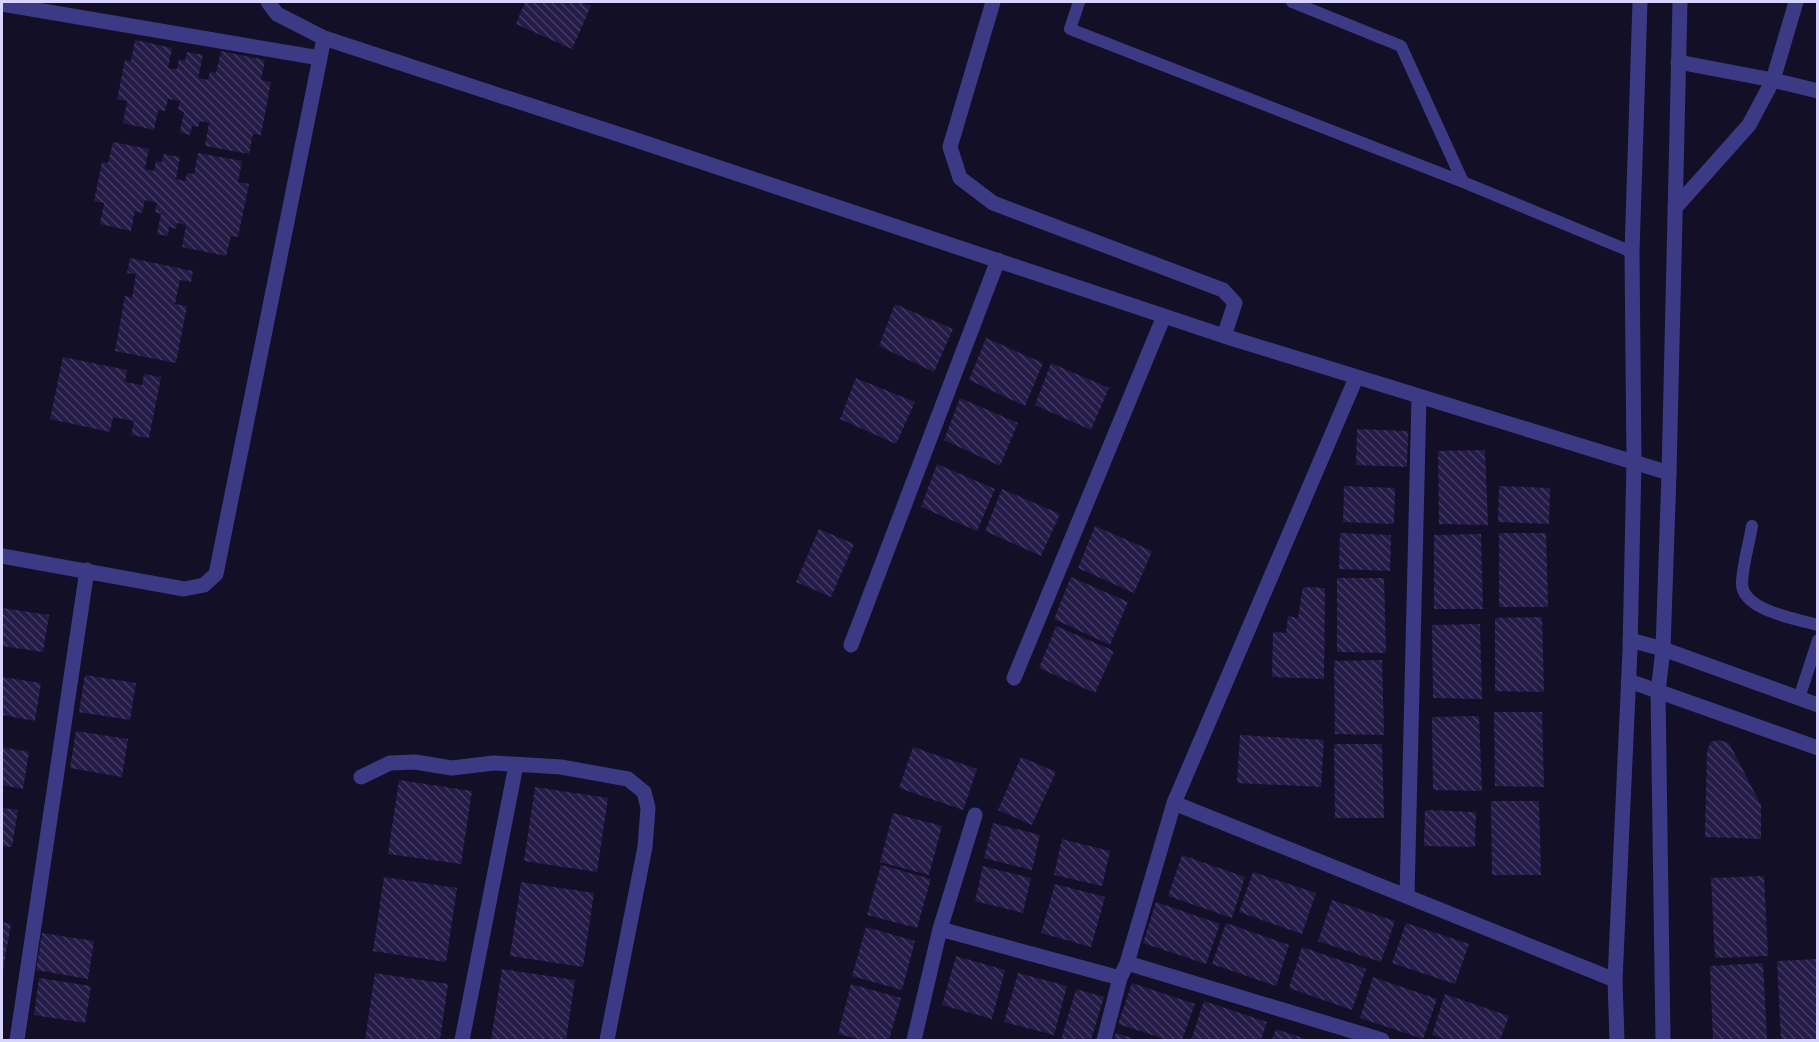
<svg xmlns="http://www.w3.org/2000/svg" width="1819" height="1042" viewBox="0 0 1819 1042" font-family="'Open Sans',sans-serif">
  <defs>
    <pattern id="building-back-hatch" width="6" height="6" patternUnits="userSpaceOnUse" patternTransform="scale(1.5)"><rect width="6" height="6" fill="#241b47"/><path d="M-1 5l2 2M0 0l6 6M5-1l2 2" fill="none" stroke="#433b63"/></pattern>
  </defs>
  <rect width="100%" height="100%" fill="#130f26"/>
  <!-- building -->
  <path fill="url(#building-back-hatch)" d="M 525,2 L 580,2 L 591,6 L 572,49 L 516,24 Z
    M 135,40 L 172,48 L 168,68 L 177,69 L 179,59 L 185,61 L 187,52 L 203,55 L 198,78 L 208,80 L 210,71 L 216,73 L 221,51 L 265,60 L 261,80 L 271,82 L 261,135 L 253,134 L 249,154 L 205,146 L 209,123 L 200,121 L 198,127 L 192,126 L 190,135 L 180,132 L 184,112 L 178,110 L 180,101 L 168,99 L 165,111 L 158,110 L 154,130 L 123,123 L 127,101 L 117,99 L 125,60 L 131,61 Z
    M 113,142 L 149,149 L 145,169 L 154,171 L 156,161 L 162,162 L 164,154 L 180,157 L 176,179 L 185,181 L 187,173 L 194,174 L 198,153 L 242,161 L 238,182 L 249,184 L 238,237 L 231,236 L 226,256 L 182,247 L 186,225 L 177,223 L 176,229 L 169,227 L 168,236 L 157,234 L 161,214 L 155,212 L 157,203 L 145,200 L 142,213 L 135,211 L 131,231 L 100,224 L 104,203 L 94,201 L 102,162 L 108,163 Z
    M 130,258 L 193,271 L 191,282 L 180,280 L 175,304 L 187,306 L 176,363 L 115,351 L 125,296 L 132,298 L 136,274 L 127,273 Z
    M 895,304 L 953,329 L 934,372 L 879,346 Z
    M 986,338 L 1043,363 L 1025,406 L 969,380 Z
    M 63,357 L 127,370 L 125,382 L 142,385 L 144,374 L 161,377 L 149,438 L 131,435 L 134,421 L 113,417 L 110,432 L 50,419 Z
    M 1051,363 L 1109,388 L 1091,430 L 1035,405 Z
    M 856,378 L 915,402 L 896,444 L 840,419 Z
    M 960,398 L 1018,423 L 1000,466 L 944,440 Z
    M 1357,429 L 1408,431 L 1407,467 L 1356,465 Z
    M 1485,450 L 1488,525 L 1439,524 L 1438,451 Z
    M 937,464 L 995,489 L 977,531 L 921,507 Z
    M 1344,486 L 1395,488 L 1394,524 L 1343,522 Z
    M 1499,486 L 1550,488 L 1549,524 L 1498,522 Z
    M 1002,489 L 1060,514 L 1041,556 L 985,531 Z
    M 1095,526 L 1152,551 L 1134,593 L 1078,568 Z
    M 819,529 L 854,544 L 831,597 L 796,582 Z
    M 1340,533 L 1391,535 L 1390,571 L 1339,569 Z
    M 1499,533 L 1546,533 L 1548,607 L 1499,607 Z
    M 1481,534 L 1483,609 L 1434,609 L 1434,535 Z
    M 1071,577 L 1128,602 L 1110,645 L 1054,619 Z
    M 1337,578 L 1384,578 L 1386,653 L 1337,652 Z
    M 1303,587 L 1325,588 L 1324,679 L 1272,677 L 1273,632 L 1286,633 L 1288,616 L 1298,618 Z
    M 2,608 L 49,615 L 43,652 L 2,646 Z
    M 1542,617 L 1544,692 L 1495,691 L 1495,618 Z
    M 1480,624 L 1482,699 L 1433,698 L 1432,625 Z
    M 1056,626 L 1114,651 L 1095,693 L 1039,668 Z
    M 1382,660 L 1384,735 L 1335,734 L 1334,661 Z
    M 85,675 L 136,683 L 130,720 L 79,712 Z
    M 2,677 L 41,683 L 35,721 L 2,715 Z
    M 1494,712 L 1542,712 L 1544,787 L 1495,786 Z
    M 1479,716 L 1482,791 L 1433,790 L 1432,717 Z
    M 76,731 L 128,739 L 122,777 L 70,768 Z
    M 1240,735 L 1324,740 L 1321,787 L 1237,783 Z
    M 1719,740 L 1729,743 L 1761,805 L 1761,839 L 1705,837 L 1707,751 L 1711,742 Z
    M 1334,744 L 1382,744 L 1384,818 L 1335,818 Z
    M 2,747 L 29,752 L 23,789 L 2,785 Z
    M 913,747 L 977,769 L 963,810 L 899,788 Z
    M 1021,757 L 1056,772 L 1032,825 L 998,810 Z
    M 399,780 L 472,791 L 461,864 L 388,854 Z
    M 535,787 L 608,798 L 597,872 L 524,861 Z
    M 1491,801 L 1539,801 L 1541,875 L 1492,875 Z
    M 2,808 L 18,810 L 12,847 L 2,846 Z
    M 1425,810 L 1476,812 L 1475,847 L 1424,846 Z
    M 893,813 L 942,826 L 929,875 L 880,862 Z
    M 993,823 L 1040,835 L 1032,870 L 984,858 Z
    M 1062,839 L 1110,851 L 1102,886 L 1054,875 Z
    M 1182,855 L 1245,877 L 1232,918 L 1168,896 Z
    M 881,865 L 931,879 L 917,928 L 867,915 Z
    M 983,866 L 1031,878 L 1023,913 L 975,901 Z
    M 1253,872 L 1316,893 L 1302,934 L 1239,912 Z
    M 1764,876 L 1768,956 L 1715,958 L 1711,878 Z
    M 384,877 L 457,888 L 446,962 L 373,951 Z
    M 521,882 L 594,893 L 583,967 L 510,956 Z
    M 1055,884 L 1105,897 L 1091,947 L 1041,933 Z
    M 1332,900 L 1395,921 L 1381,962 L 1318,941 Z
    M 1156,902 L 1220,924 L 1206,964 L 1143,943 Z
    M 2,922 L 11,924 L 3,970 L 2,970 Z
    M 1226,923 L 1289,945 L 1276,986 L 1212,964 Z
    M 1406,923 L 1469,944 L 1455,984 L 1392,963 Z
    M 866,927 L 915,941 L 902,990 L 852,976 Z
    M 42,933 L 94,941 L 88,979 L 36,970 Z
    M 1302,947 L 1366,969 L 1352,1010 L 1289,988 Z
    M 956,956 L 1005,970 L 992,1019 L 942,1005 Z
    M 1818,959 L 1818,1040 L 1781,1040 L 1777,961 Z
    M 1763,963 L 1767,1040 L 1713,1040 L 1710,966 Z
    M 502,969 L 575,980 L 566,1040 L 491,1040 Z
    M 375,973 L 448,984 L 440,1040 L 365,1040 Z
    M 1018,973 L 1067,986 L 1054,1035 L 1004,1022 Z
    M 1373,977 L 1437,999 L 1423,1039 L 1360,1018 Z
    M 39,978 L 91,986 L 85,1023 L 34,1015 Z
    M 1132,983 L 1195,1004 L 1182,1040 L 1168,1040 L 1118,1024 Z
    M 851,984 L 901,998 L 889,1040 L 863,1040 L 838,1034 Z
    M 1076,989 L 1104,997 L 1091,1040 L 1061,1040 Z
    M 1445,994 L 1509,1016 L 1500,1040 L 1448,1040 L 1432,1035 Z
    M 1204,1001 L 1267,1022 L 1261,1040 L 1191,1040 Z
    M 1276,1029 L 1309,1040 L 1272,1040 Z
    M 1116,1033 L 1138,1040 L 1113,1040 Z"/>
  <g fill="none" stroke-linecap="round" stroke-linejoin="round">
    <!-- service -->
    <path stroke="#3d3a85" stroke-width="12" d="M 1079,2 L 1070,29 L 1463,182 L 1632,252
      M 1292,2 L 1401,46 L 1463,182
      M 1752,526 C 1749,544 1743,563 1742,582 C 1740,610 1796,619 1818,625
      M 1799,698 L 1818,640"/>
    <!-- minor -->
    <path stroke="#3d3a85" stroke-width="15" d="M 268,2 L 277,14 L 324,38 L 633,139 L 1224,336 L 1669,473
      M 993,2 L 950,147 L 960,178 L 993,203 L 1223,290 L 1235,303 L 1224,336
      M 2,4 L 320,58
      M 1678,62 L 1773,80 L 1818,91
      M 1675,208 L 1749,125 L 1773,80 L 1796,2
      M 2,556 L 184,589 L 204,585 L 216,574 L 324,38
      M 1630,640 L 1663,649 L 1818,705
      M 851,645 L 998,260
      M 1014,678 L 1164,316
      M 1629,681 L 1818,748
      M 361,777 L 390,763 L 415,762 L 452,768 L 494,763 L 561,767 L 628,779 L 644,792 L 648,808 L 645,847 L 607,1040
      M 1174,803 L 1615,980
      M 1407,896 L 1419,397
      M 940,929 L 975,815
      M 1127,963 L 1382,1040
      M 17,1040 L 87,570
      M 462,1040 L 516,765
      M 914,1040 L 940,929 L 1120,978
      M 1104,1040 L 1120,978 L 1127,963 L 1174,803 L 1356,378"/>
    <!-- tertiary -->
    <path stroke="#3d3a85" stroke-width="15" d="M 1617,1040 L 1615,980 L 1630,650 L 1634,462 L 1632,252 L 1640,2
      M 1663,1040 L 1658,692 L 1663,649 L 1669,473 L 1680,2"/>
  </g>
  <!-- border -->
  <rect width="1819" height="1042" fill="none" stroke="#d9d4ff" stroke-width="6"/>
</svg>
